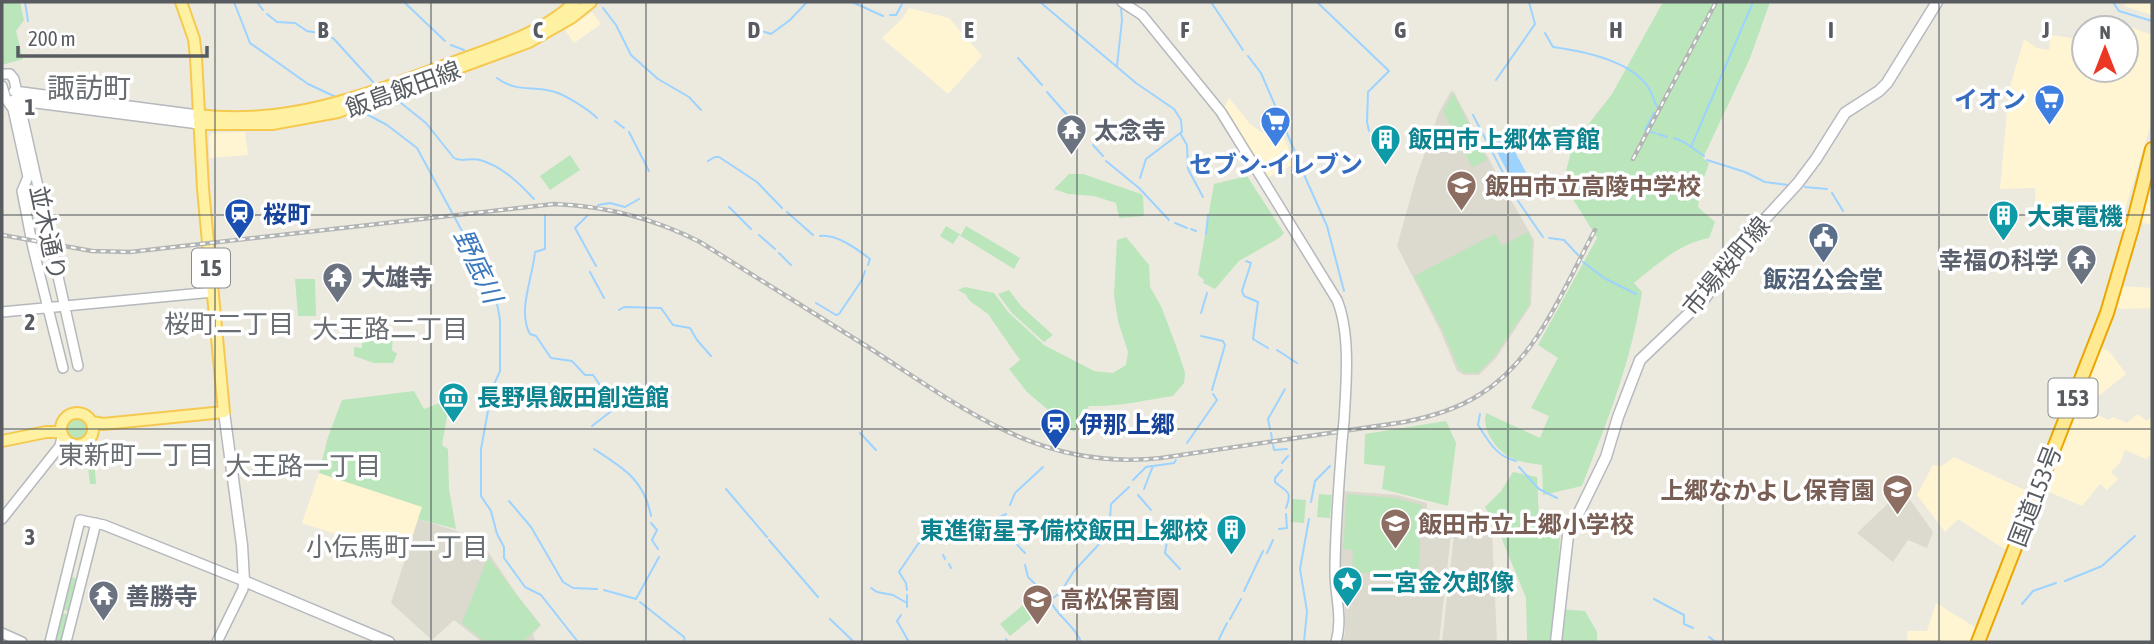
<svg xmlns="http://www.w3.org/2000/svg" width="2154" height="644" viewBox="0 0 2154 644" font-family="'Asap Condensed','Noto Sans JP',sans-serif">
  <rect width="100%" height="100%" fill="#eceadf"/>
  <!-- commercial -->
  <path fill="#fff5d2" d="M 2127,2 L 2152,2 L 2152,15 L 2124,6 Z
    M 909,8 L 949,18 L 982,56 L 948,94 L 882,38 L 902,19 Z
    M 592,12 L 601,24 L 574,43 L 565,30 Z
    M 2104,17 L 2152,35 L 2152,121 L 2122,219 L 2100,218 L 2094,201 L 2043,212 L 2036,211 L 2035,188 L 2000,189 L 2009,90 L 2024,39 L 2037,48 L 2049,50 L 2051,35 L 2084,40 L 2084,70 L 2126,70 L 2126,28 L 2102,28 Z
    M 1229,98 L 1250,124 L 1263,133 L 1266,131 L 1271,139 L 1282,133 L 1295,164 L 1267,178 L 1224,109 Z
    M 245,132 L 248,155 L 210,158 L 209,138 L 212,133 Z
    M 2152,173 L 2152,225 L 2140,222 Z
    M 2120,286 L 2152,288 L 2152,308 L 2121,309 L 2114,306 Z
    M 2099,346 L 2110,352 L 2126,374 L 2090,403 L 2079,396 Z
    M 2076,404 L 2108,420 L 2113,417 L 2127,423 L 2138,414 L 2147,421 L 2152,416 L 2152,453 L 2146,459 L 2125,450 L 2120,463 L 2111,472 L 2118,479 L 2107,490 L 2100,484 L 2082,506 L 2044,490 L 2044,483 Z
    M 1954,457 L 2029,492 L 2030,497 L 2009,552 L 1958,519 L 1945,532 L 1917,495 L 1933,465 L 1942,466 Z
    M 319,473 L 423,507 L 406,557 L 302,523 Z
    M 1202,512 L 1211,520 L 1194,538 L 1185,530 Z
    M 1936,603 L 1978,629 L 1974,642 L 1908,642 L 1907,631 L 1927,631 Z"/>
  <!-- education -->
  <path fill="#dcd9ce" d="M 1451,91 L 1454,92 L 1503,186 L 1534,240 L 1531,305 L 1496,358 L 1479,375 L 1464,375 L 1457,371 L 1440,330 L 1397,246 L 1416,178 L 1439,112 Z
    M 1344,491 L 1397,495 L 1427,503 L 1427,523 L 1452,525 L 1439,642 L 1342,642 L 1345,633 L 1345,607 L 1339,577 Z
    M 1900,492 L 1911,501 L 1933,532 L 1927,548 L 1908,540 L 1893,562 L 1857,533 Z
    M 418,519 L 479,538 L 517,595 L 541,625 L 533,634 L 536,642 L 482,642 L 454,620 L 432,640 L 391,603 Z
    M 1455,526 L 1492,530 L 1497,642 L 1442,642 Z"/>
  <!-- green -->
  <path fill="#bbe5bb" d="M 2,2 L 20,2 L 24,20 L 16,31 L 23,59 L 2,65 Z
    M 1663,2 L 1770,2 L 1750,58 L 1703,158 L 1709,163 L 1701,186 L 1698,207 L 1715,222 L 1709,238 C 1678,244 1658,264 1634,283 L 1642,292 C 1631,363 1608,419 1582,486 L 1543,495 L 1542,465 C 1533,463 1522,463 1514,459 C 1498,453 1481,430 1486,413 L 1540,438 L 1549,416 L 1531,408 L 1558,358 L 1538,345 L 1597,238 L 1563,183 L 1573,144 L 1612,94 Z
    M 1453,93 L 1487,160 L 1472,167 L 1443,111 Z
    M 570,155 L 580,170 L 550,190 L 540,176 Z
    M 1069,174 L 1083,174 L 1141,194 L 1143,196 L 1144,216 L 1119,218 L 1116,203 L 1094,196 L 1068,194 L 1054,189 Z
    M 1247,176 L 1284,233 L 1279,238 L 1239,261 L 1215,289 L 1203,283 L 1204,280 L 1198,275 L 1214,184 Z
    M 946,226 L 961,235 L 966,226 L 1020,258 L 1014,269 L 959,235 L 953,244 L 940,236 Z
    M 1528,232 L 1532,240 L 1529,305 L 1494,357 L 1478,373 L 1464,373 L 1459,369 L 1442,329 L 1414,276 L 1495,234 L 1502,246 Z
    M 1126,237 L 1149,265 L 1150,287 L 1161,306 L 1178,351 L 1185,373 L 1184,383 L 1173,396 C 1144,400 1119,407 1089,406 L 1074,432 L 1027,392 L 1009,369 L 1020,360 L 988,314 L 970,301 L 965,294 L 958,290 L 965,287 L 994,293 L 1008,312 L 1044,345 L 1094,371 L 1113,373 L 1126,365 L 1128,352 L 1118,321 L 1114,295 L 1117,240 Z
    M 295,279 L 315,279 L 316,316 L 298,316 Z
    M 1009,290 L 1021,306 L 1053,335 L 1044,342 L 1012,313 L 998,294 Z
    M 371,329 L 393,334 L 392,350 L 397,354 L 393,363 L 374,363 L 354,356 L 354,347 L 362,348 L 362,341 L 369,341 Z
    M 414,391 L 424,409 L 450,399 L 442,445 L 448,449 L 449,489 L 456,529 L 418,519 L 422,507 L 319,473 L 328,437 L 342,400 Z
    M66 429a11 11 0 1 1 22 0a11 11 0 1 1-22 0Z
    M 1446,421 L 1456,443 L 1448,506 L 1382,489 L 1385,466 L 1364,464 L 1365,434 Z
    M 89,453 L 94,456 L 96,484 L 90,484 L 87,458 Z
    M 1513,472 L 1537,477 L 1539,519 L 1560,534 L 1557,609 L 1585,611 L 1597,632 L 1597,642 L 1527,642 L 1526,598 L 1499,532 L 1485,507 L 1501,491 Z
    M 1319,494 L 1332,495 L 1330,518 L 1317,517 Z
    M 1347,494 L 1395,498 L 1422,505 L 1418,580 L 1352,571 L 1353,550 L 1343,549 Z
    M 1292,499 L 1306,500 L 1304,523 L 1291,522 Z
    M 488,557 L 540,625 L 523,642 L 485,642 L 462,623 Z
    M 71,576 L 76,579 L 68,611 L 60,609 Z
    M 1023,605 L 1028,611 L 1031,608 L 1037,614 L 1010,636 L 1000,624 Z
    M 61,612 L 68,615 L 61,642 L 54,642 Z"/>
  <!-- water -->
  <path fill="#9dd3ff" d="M 1506,135 L 1527,174 L 1512,181 L 1492,142 Z"/>
  <g fill="none" stroke-linecap="round" stroke-linejoin="round">
    <!-- stream -->
    <path stroke="#9dd3ff" stroke-width="2" d="M 25,2 L 28,21
      M 234,2 L 250,43 L 308,84 L 336,97
      M 257,2 L 263,10
      M 404,2 L 445,41
      M 852,2 L 883,16
      M 1040,2 L 1136,83 L 1174,109 L 1181,120 L 1182,132 L 1180,133 L 1187,145 L 1188,169 L 1203,197
      M 1211,2 L 1243,50
      M 2113,2 L 2119,11 L 2152,21
      M 1318,3 L 1389,71 L 1368,92 L 1367,122 L 1369,131
      M 603,8 L 616,25 L 631,55 L 658,79 L 689,97 L 701,110
      M 267,14 L 277,22 L 295,23 L 307,31 L 325,34 L 334,39 L 373,82
      M 890,15 L 896,15 L 902,4
      M 762,31 L 771,34 L 790,20 L 807,2
      M 1545,33 L 1553,47 C 1582,51 1631,61 1648,87 C 1652,93 1654,101 1657,107
      M 451,45 L 464,50
      M 1248,56 L 1261,73 L 1299,161
      M 1018,58 L 1042,85
      M 1117,66 L 1122,20 L 1121,8
      M 497,78 C 516,93 534,85 555,92 C 567,96 588,109 597,118
      M 1496,80 L 1535,24 L 1529,2
      M 1047,92 L 1082,132
      M 396,99 L 426,123 L 454,158 C 462,163 471,157 480,160 C 502,166 519,183 534,199
      M 359,110 L 387,125 L 417,148 L 495,292 L 500,320 L 500,371 L 492,389 L 481,449 L 481,496 L 491,511 L 497,534 L 504,547 L 504,558 L 525,587 L 541,595 L 578,642
      M 1473,115 L 1512,190
      M 615,121 L 624,128
      M 1645,130 L 1654,113
      M 629,132 L 649,171
      M 1650,132 L 1655,133
      M 1658,134 L 1667,137
      M 1674,138 L 1684,142 L 1704,156
      M 1093,145 L 1103,156
      M 1691,147 L 1753,2
      M 1707,160 L 1745,172 L 1765,182 L 1788,185
      M 708,161 L 715,157 L 719,157 L 757,182 L 782,208
      M 1106,161 L 1139,188 L 1169,220
      M 1301,168 L 1327,226 L 1344,291
      M 1140,178 L 1146,159 L 1179,134
      M 1805,187 L 1827,189
      M 1832,193 L 1843,211
      M 1518,201 L 1543,237
      M 598,205 L 610,203 L 625,207 L 639,199
      M 729,207 L 751,229
      M 595,209 L 597,209
      M 787,212 L 813,235
      M 545,216 L 545,249 L 535,252 C 533,277 517,311 530,334 L 536,336 L 551,358 L 572,361 L 585,375 L 593,375 L 616,408
      M 587,216 L 575,228 L 596,266
      M 1175,223 L 1187,228
      M 1191,229 L 1196,231
      M 1206,234 L 1208,215
      M 759,235 L 775,249
      M 820,236 C 837,234 857,249 870,259 L 868,265
      M 1549,238 L 1564,240 L 1578,255
      M 779,253 L 791,265
      M 1246,261 L 1251,263 L 1242,291 L 1244,296 L 1258,302 L 1253,339 L 1268,348
      M 1583,262 L 1604,278 L 1636,294
      M 590,272 L 604,298
      M 816,303 L 836,315 L 839,314 L 862,280 L 865,271
      M 619,310 L 624,307 L 661,308 L 673,325 L 690,328 L 697,340 L 711,356
      M 1201,313 L 1207,293
      M 1201,336 L 1223,341 L 1225,345 L 1212,390
      M 1277,350 L 1297,363
      M 1480,414 L 1478,425 C 1489,442 1496,456 1516,461
      M 592,426 L 636,392
      M 1270,429 L 1268,419 L 1285,389
      M 860,433 L 876,450
      M 1271,433 L 1274,450 L 1287,449
      M 1187,443 L 1217,400 L 1213,394
      M 594,449 C 623,468 644,479 651,516
      M 1282,463 L 1288,456
      M 1519,467 L 1539,489 L 1557,498
      M 1282,470 L 1275,478 L 1275,482 C 1286,492 1293,490 1286,508
      M 1133,480 L 1146,467 L 1152,466
      M 726,489 L 767,537
      M 1144,489 L 1153,466 L 1174,463 L 1176,460
      M 1138,495 L 1151,510
      M 509,501 L 531,527 L 563,582 L 573,588 L 597,589
      M 1311,502 L 1315,481 L 1330,466
      M 1010,505 L 1015,493 L 1043,467
      M 1006,514 L 994,520 L 1025,553
      M 1110,519 L 1111,504 L 1129,487
      M 651,523 L 657,530 L 652,540 L 658,549
      M 1279,529 L 1287,528 L 1286,514
      M 1169,530 L 1165,553 L 1180,569
      M 769,540 L 818,597
      M 1267,553 L 1273,540
      M 943,555 L 945,559
      M 949,564 L 951,568
      M 1025,565 L 1028,577 L 1050,599
      M 2065,581 L 2102,566 L 2135,536
      M 871,588 L 877,592 L 893,595 L 907,603
      M 604,590 L 636,599 L 659,557
      M 907,590 L 906,583 L 899,572 L 918,544 L 931,534 L 934,540
      M 1244,591 L 1263,551
      M 907,595 L 907,607
      M 1654,599 L 1684,615 L 1684,624 L 1693,628
      M 640,602 L 684,637 L 685,642
      M 2022,604 L 2033,591 L 2056,583
      M 901,615 L 897,621 L 909,642
      M 830,619 L 854,642
      M 1230,619 L 1241,599
      M 1709,637 L 1716,642
      M 1006,639 L 1008,642
      M 1219,639 L 1227,623
      M 1081,642 C 1075,625 1057,617 1050,600 L 1060,593 L 1074,571 L 1103,540
      M 1304,642 L 1307,611 L 1300,569 L 1309,519"/>
    <defs>
      <path id="tertiary" d="M 1122,2 L 1142,15 L 1151,26 L 1221,112 L 1337,300 C 1351,334 1346,386 1344,421
        M 2,74 L 10,74 L 14,79 L 78,366
        M 2,86 L 6,99 L 13,109 L 28,177 L 22,191 L 33,248 L 63,368
        M 14,91 L 198,115
        M 13,100 L 199,124
        M 2,312 L 213,292
        M 2,519 L 60,446 L 62,437
        M 2,633 L 22,642
        M 50,642 L 80,520 L 104,525 L 244,581 L 243,589 L 217,642
        M 66,642 L 96,523
        M 1336,642 C 1343,618 1335,596 1335,572 C 1335,529 1339,485 1342,441"/>
      <path id="secondary" d="M 224,412 L 242,545 L 244,581 L 389,642
        M 1556,642 L 1568,535 L 1606,457 L 1618,417 L 1640,360 L 1705,298 L 1742,244 L 1798,183 L 1816,159 L 1845,113 L 1879,91 L 1887,83 L 1937,2"/>
      <path id="primary" d="M 198,115 C 288,127 375,92 457,61 C 498,46 543,33 575,2
        M 199,124 L 272,124 L 338,112 L 529,42 L 571,18 L 591,2
        M61 429a16 16 0 1 1 32 0a16 16 0 1 1-32 0Z
        M 92,422 L 103,424 L 224,412 L 203,189 L 196,57 L 194,39 L 181,2
        M 2,441 L 46,432 L 61,432"/>
      <path id="trunk" d="M 1978,642 L 2107,313 L 2132,228 L 2152,149"/>
    </defs>
    <!-- tertiary casing -->
    <use href="#tertiary" stroke="#b5b8bd" stroke-width="12"/>
    <!-- secondary casing -->
    <use href="#secondary" stroke="#b6b9bf" stroke-width="13"/>
    <!-- primary casing -->
    <use href="#primary" stroke="#f5c950" stroke-width="14"/>
    <!-- trunk casing -->
    <use href="#trunk" stroke="#eca600" stroke-width="16"/>
    <!-- tertiary -->
    <use href="#tertiary" stroke="#fff" stroke-width="9"/>
    <!-- secondary -->
    <use href="#secondary" stroke="#fff" stroke-width="10"/>
    <!-- primary -->
    <use href="#primary" stroke="#fff1a2" stroke-width="10"/>
    <!-- trunk -->
    <use href="#trunk" stroke="#ffea93" stroke-width="12"/>
    <defs>
      <path id="rail" d="M 1633,159 L 1716,2
        M 2,235 L 92,251 L 130,252 L 554,204 C 607,206 653,218 700,242 C 757,278 814,313 871,349 C 966,410 1041,471 1161,458 L 1404,422 C 1430,417 1457,409 1479,395 C 1537,360 1564,287 1595,230"/>
    </defs>
    <!-- rail casing -->
    <use href="#rail" stroke="#b3b4b4" stroke-width="4.5"/>
    <!-- rail -->
    <use href="#rail" stroke="#fff" stroke-width="2" stroke-dasharray="5" stroke-linecap="butt"/>
    <defs>
      <path id="tertiary-bridge" d="M 1342,441 L 1344,421"/>
    </defs>
    <!-- tertiary-bridge casing -->
    <use href="#tertiary-bridge" stroke="#b5b8bd" stroke-width="12" stroke-linecap="butt"/>
    <!-- tertiary-bridge -->
    <use href="#tertiary-bridge" stroke="#fff" stroke-width="9"/>
  </g>
  <!-- grid -->
  <path fill="none" stroke="#585c61" stroke-width="2" stroke-opacity="0.55" d="M 215,2 L 215,642M 431,2 L 431,642M 646,2 L 646,642M 862,2 L 862,642M 1077,2 L 1077,642M 1292,2 L 1292,642M 1508,2 L 1508,642M 1723,2 L 1723,642M 1939,2 L 1939,642M 2,215 L 2152,215M 2,429 L 2152,429"/>
  <!-- icons -->
  <defs>
    <symbol id="supermarket-pin" viewBox="-11 -11 22 30"><path d="M0 17L-7.5 6A9.5 9.5 0 1 1 7.5 6Z" fill="#3f7fe0" stroke="#fff"/><path d="M-6-5.5h2.5l.6 2H6L4.5 2H-2.5L-4.4-4H-6ZM-1.5 3.2a1.3 1.3 0 1 0 .1 0ZM3 3.2a1.3 1.3 0 1 0 .1 0Z" fill="#fff"/></symbol>
    <symbol id="temple-pin" viewBox="-11 -11 22 30"><path d="M0 17L-7.5 6A9.5 9.5 0 1 1 7.5 6Z" fill="#6b7280" stroke="#fff"/><path d="M0-6L5-2H3V0L6.5 2.5H4V6H1.5V3h-3V6H-4V2.5H-6.5L-3 0V-2H-5Z" fill="#fff"/></symbol>
    <symbol id="building-pin" viewBox="-11 -11 22 30"><path d="M0 17L-7.5 6A9.5 9.5 0 1 1 7.5 6Z" fill="#0f9aa8" stroke="#fff"/><path d="M-4-6H4V6H1V3H-1V6H-4ZM-2.5-4.3h1.7v1.8h-1.7ZM.8-4.3h1.7v1.8H.8ZM-2.5-1h1.7V.8h-1.7ZM.8-1h1.7V.8H.8Z" fill="#fff"/></symbol>
    <symbol id="school-pin" viewBox="-11 -11 22 30"><path d="M0 17L-7.5 6A9.5 9.5 0 1 1 7.5 6Z" fill="#8d6e63" stroke="#fff"/><path d="M0-5L7-2L0 1L-7-2ZM-4 1L0 2.5L4 1V4Q0 6-4 4Z" fill="#fff"/></symbol>
    <symbol id="station-pin" viewBox="-11 -11 22 30"><path d="M0 17L-7.5 6A9.5 9.5 0 1 1 7.5 6Z" fill="#1a4fb4" stroke="#fff"/><path d="M-3-6H3Q5-6 5-4V2Q5 4 3 4L4.5 6H3L1.5 4h-3L-3 6H-4.5L-3 4Q-5 4-5 2V-4Q-5-6-3-6ZM-3.5-4v3h7v-3ZM-3.5 1v1.5H-2V1ZM2 1v1.5H3.5V1Z" fill="#fff"/></symbol>
    <symbol id="civic-pin" viewBox="-11 -11 22 30"><path d="M0 17L-7.5 6A9.5 9.5 0 1 1 7.5 6Z" fill="#5c6f8a" stroke="#fff"/><path d="M-.6-6.5H3V-4.5H.6V-3L4-1V1h2V6H-6V1h2V-1L-.6-3ZM-1.2 2.5V6h2.4V2.5Z" fill="#fff"/></symbol>
    <symbol id="museum-pin" viewBox="-11 -11 22 30"><path d="M0 17L-7.5 6A9.5 9.5 0 1 1 7.5 6Z" fill="#0f9aa8" stroke="#fff"/><path d="M0-6L6-3V-2H-6V-3ZM-5-1h2V3h-2ZM-1-1h2V3h-2ZM3-1h2V3H3ZM-6 4H6V6H-6Z" fill="#fff"/></symbol>
    <symbol id="sight-pin" viewBox="-11 -11 22 30"><path d="M0 17L-7.5 6A9.5 9.5 0 1 1 7.5 6Z" fill="#0f9aa8" stroke="#fff"/><path d="M0-6L1.8-2.2L6-1.7L2.9 1.2L3.7 5.4L0 3.3L-3.7 5.4L-2.9 1.2L-6-1.7L-1.8-2.2Z" fill="#fff"/></symbol>
  </defs>
  <g fill-rule="evenodd">
    <use href="#supermarket-pin" x="2032" y="82" width="35" height="47"/>
    <use href="#supermarket-pin" x="1258" y="104" width="35" height="47"/>
    <use href="#temple-pin" x="1054" y="112" width="35" height="47"/>
    <use href="#building-pin" x="1368" y="122" width="35" height="47"/>
    <use href="#school-pin" x="1444" y="168" width="35" height="47"/>
    <use href="#station-pin" x="222" y="196" width="35" height="47"/>
    <use href="#building-pin" x="1986" y="198" width="35" height="47"/>
    <use href="#civic-pin" x="1806" y="220" width="35" height="47"/>
    <use href="#temple-pin" x="2064" y="242" width="35" height="47"/>
    <use href="#temple-pin" x="320" y="260" width="35" height="47"/>
    <use href="#museum-pin" x="436" y="380" width="35" height="47"/>
    <use href="#station-pin" x="1038" y="406" width="35" height="47"/>
    <use href="#school-pin" x="1880" y="472" width="35" height="47"/>
    <use href="#school-pin" x="1378" y="506" width="35" height="47"/>
    <use href="#building-pin" x="1214" y="512" width="35" height="47"/>
    <use href="#sight-pin" x="1330" y="564" width="35" height="47"/>
    <use href="#temple-pin" x="86" y="578" width="35" height="47"/>
    <use href="#school-pin" x="1020" y="582" width="35" height="47"/>
  </g>
  <g text-anchor="middle" dominant-baseline="central" stroke-width="7" stroke-linejoin="round" paint-order="stroke">
    <!-- shield labels -->
    <g fill="#fff" stroke="#8a8d90" stroke-width="2">
      <rect x="192" y="248.5" width="38" height="39" rx="5"/>
      <rect x="2048.5" y="378.5" width="49" height="39" rx="5"/>
    </g>
    <g font-size="23" font-weight="bold" fill="#585c61">
      <text x="211" y="268">15</text>
      <text x="2073" y="398">153</text>
    </g>
    <!-- street labels -->
    <g font-size="24" fill="#585c61" stroke="#fff">
      <text transform="translate(403 89) rotate(-20)">飯島飯田線</text>
      <text transform="translate(48 233) rotate(78)">並木通り</text>
      <text transform="translate(1726 266) rotate(-50)">市場桜町線</text>
      <text transform="translate(2035 496) rotate(-69)">国道153号</text>
    </g>
    <!-- shop labels -->
    <g font-size="24" font-weight="bold" fill="#366cbe" stroke="#fff" text-anchor="end">
      <text x="2026" y="99">イオン</text>
      <text x="1276" y="164" text-anchor="middle">セブン-イレブン</text>
    </g>
    <!-- worship labels -->
    <g font-size="24" font-weight="bold" fill="#5b616d" stroke="#fff" text-anchor="start">
      <text x="1094" y="130">太念寺</text>
      <text x="2059" y="260" text-anchor="end">幸福の科学</text>
      <text x="361" y="277">大雄寺</text>
      <text x="126" y="596">善勝寺</text>
    </g>
    <!-- culture labels -->
    <g font-size="24" font-weight="bold" fill="#0d838f" stroke="#fff" text-anchor="start">
      <text x="1408" y="139">飯田市上郷体育館</text>
      <text x="2027" y="216">大東電機</text>
      <text x="477" y="397">長野県飯田創造館</text>
      <text x="1208" y="530" text-anchor="end">東進衛星予備校飯田上郷校</text>
      <text x="1370" y="582">二宮金次郎像</text>
    </g>
    <!-- education labels -->
    <g font-size="24" font-weight="bold" fill="#785e54" stroke="#fff" text-anchor="start">
      <text x="1485" y="186">飯田市立高陵中学校</text>
      <text x="1875" y="490" text-anchor="end">上郷なかよし保育園</text>
      <text x="1418" y="524">飯田市立上郷小学校</text>
      <text x="1060" y="599">高松保育園</text>
    </g>
    <!-- transit labels -->
    <g font-size="24" font-weight="bold" fill="#164399" stroke="#fff" text-anchor="start">
      <text x="263" y="214">桜町</text>
      <text x="1079" y="424">伊那上郷</text>
    </g>
    <!-- service labels -->
    <g font-size="24" font-weight="bold" fill="#4e5e75" stroke="#fff">
      <text x="1823" y="279">飯沼公会堂</text>
    </g>
    <!-- water labels -->
    <g font-size="26" font-style="italic" fill="#3b78bc" stroke="#fff">
      <text transform="translate(478 266) rotate(65)">野底川</text>
    </g>
    <!-- neighbourhood labels -->
    <g font-size="26" fill="#696e73" stroke="#fff">
      <text x="229" y="324">桜町二丁目</text>
      <text x="390" y="329">大王路二丁目</text>
      <text x="136" y="455">東新町一丁目</text>
      <text x="303" y="466">大王路一丁目</text>
      <text x="397" y="547">小伝馬町一丁目</text>
    </g>
    <!-- quarter labels -->
    <g font-size="28" fill="#696e73" stroke="#fff">
      <text x="89" y="88">諏訪町</text>
    </g>
  </g>
  <g font-size="23" text-anchor="middle" font-weight="bold" fill="#585c61" stroke="#fff" stroke-width="7" stroke-linejoin="round" paint-order="stroke">
    <text x="323" y="38">B</text>
    <text x="538" y="38">C</text>
    <text x="754" y="38">D</text>
    <text x="969" y="38">E</text>
    <text x="1185" y="38">F</text>
    <text x="1400" y="38">G</text>
    <text x="1616" y="38">H</text>
    <text x="1831" y="38">I</text>
    <text x="2046" y="38">J</text>
    <text x="30" y="115">1</text>
    <text x="30" y="330">2</text>
    <text x="30" y="545">3</text>
  </g>
  <!-- border -->
  <rect width="2154" height="644" fill="none" stroke="#585c61" stroke-width="7"/>
  <!-- north arrow -->
  <g transform="translate(2105 49)"><circle r="33" fill="#ffffff" stroke="#bcbec0" stroke-width="2"/>
  <path d="M0-5L12 26L0 18L-12 26Z" fill="#ed3725"/>
  <text y="-10" font-size="19" font-weight="bold" text-anchor="middle" fill="#585c61">N</text>
  </g>
  <!-- scale -->
  <path d="M18 46v10h189v-10" fill="none" stroke="#585c61" stroke-width="3.5"/>
  <text x="28" y="46" font-size="21" fill="#585c61" stroke="#ffffff" stroke-width="5" paint-order="stroke">200 m</text>
</svg>
